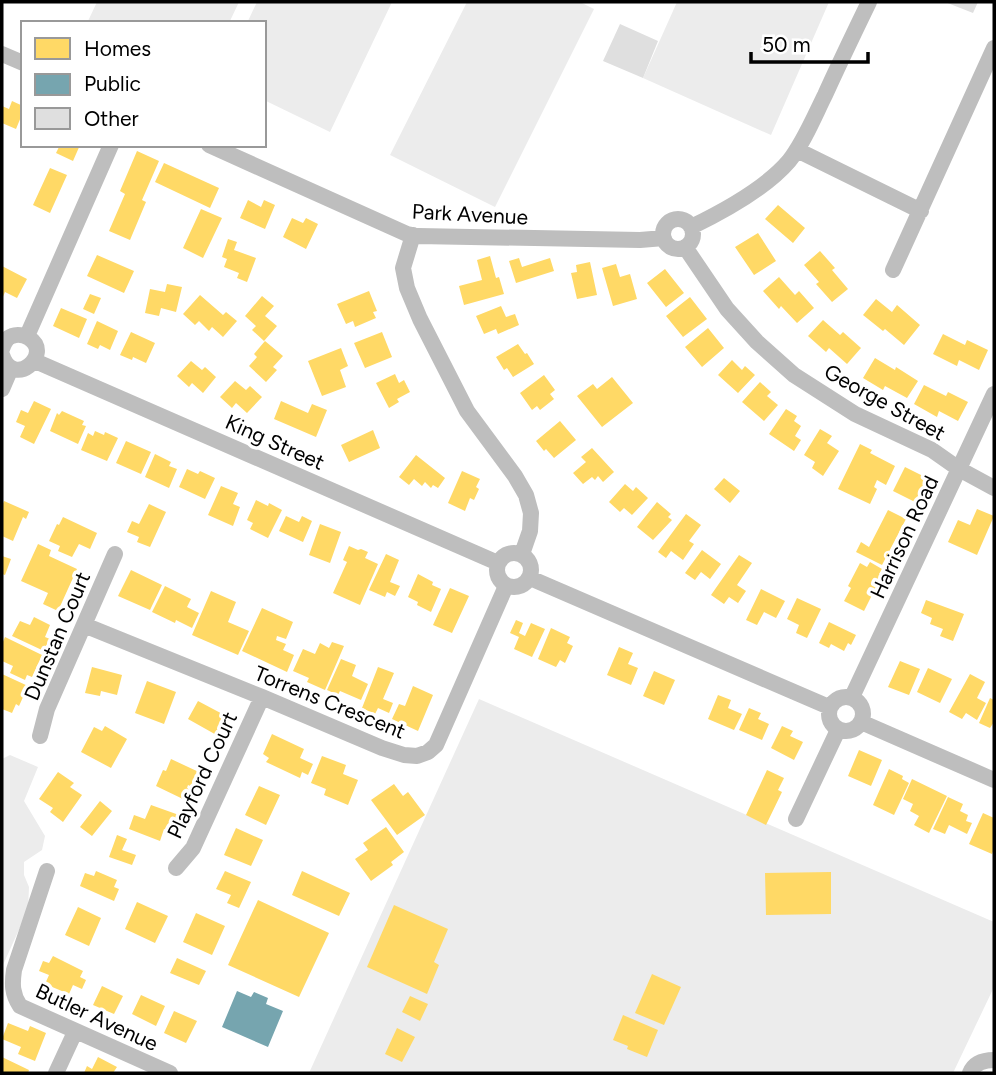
<svg xmlns="http://www.w3.org/2000/svg" width="996" height="1075" viewBox="0 0 996 1075" font-family="Figtree,sans-serif">
  <rect width="100%" height="100%" fill="#fff"/>
  <!-- green -->
  <path fill="#ececec" d="M 97,2 L 239,2 L 229,23 L 91,23 L 88,21 Z
    M 257,2 L 392,2 L 330,132 L 264,100 L 264,23 L 247,23 Z
    M 467,2 L 580,2 L 594,9 L 495,207 L 390,155 Z
    M 677,2 L 829,2 L 771,135 L 643,78 Z
    M 479,699 L 994,922 L 994,987 L 953,1073 L 309,1073 Z
    M 10,755 L 38,767 L 24,801 L 45,836 L 42,850 L 24,862 L 24,875 L 29,887 L 28,910 L 2,967 L 2,759 Z"/>
  <!-- homes -->
  <path fill="#ffd966" d="M 12,101 L 23,106 L 23,112 L 16,129 L 2,123 L 2,106 L 9,109 Z
    M 60,145 L 80,145 L 73,161 L 56,153 Z
    M 137,151 L 159,161 L 142,200 L 146,202 L 130,240 L 109,231 L 125,194 L 120,191 Z
    M 164,163 L 219,188 L 210,208 L 155,182 Z
    M 50,168 L 67,175 L 50,213 L 33,205 Z
    M 248,200 L 261,207 L 264,200 L 275,205 L 265,229 L 240,218 Z
    M 778,205 L 805,228 L 793,243 L 765,219 Z
    M 201,209 L 222,218 L 203,258 L 183,248 Z
    M 292,218 L 303,223 L 306,218 L 318,224 L 306,249 L 283,237 Z
    M 758,233 L 776,261 L 754,275 L 735,247 Z
    M 228,239 L 237,242 L 234,250 L 256,258 L 247,282 L 237,278 L 239,273 L 224,267 L 227,259 L 222,257 Z
    M 820,251 L 835,268 L 832,270 L 848,289 L 832,302 L 816,284 L 819,282 L 804,265 Z
    M 97,255 L 134,271 L 124,293 L 87,276 Z
    M 490,256 L 496,278 L 499,277 L 504,294 L 464,305 L 459,286 L 482,280 L 477,260 Z
    M 519,258 L 522,267 L 550,258 L 554,271 L 516,283 L 509,261 Z
    M 590,262 L 597,295 L 577,299 L 571,273 L 577,272 L 576,265 Z
    M 616,264 L 620,277 L 630,274 L 637,299 L 613,306 L 602,268 Z
    M 2,266 L 27,279 L 17,298 L 5,292 L 2,299 Z
    M 665,269 L 684,293 L 666,307 L 647,283 Z
    M 779,277 L 795,295 L 799,291 L 814,308 L 797,323 L 781,306 L 779,309 L 763,291 Z
    M 167,284 L 182,287 L 176,312 L 161,308 L 159,316 L 145,313 L 150,289 L 165,292 Z
    M 369,291 L 377,311 L 373,312 L 376,318 L 355,327 L 353,321 L 346,324 L 337,304 Z
    M 90,294 L 101,298 L 94,314 L 83,309 Z
    M 200,295 L 223,315 L 226,312 L 237,321 L 223,337 L 212,327 L 209,331 L 199,321 L 195,325 L 183,314 Z
    M 262,296 L 274,306 L 265,316 L 277,326 L 264,341 L 252,330 L 256,326 L 245,316 Z
    M 690,297 L 707,319 L 683,337 L 666,316 Z
    M 876,299 L 892,312 L 897,305 L 920,325 L 904,345 L 885,329 L 883,331 L 863,315 Z
    M 501,306 L 506,317 L 515,314 L 519,325 L 498,334 L 496,329 L 484,334 L 476,316 Z
    M 61,308 L 87,319 L 79,338 L 53,326 Z
    M 823,320 L 840,335 L 843,332 L 861,348 L 847,364 L 829,348 L 826,352 L 808,336 Z
    M 97,321 L 118,331 L 110,350 L 100,345 L 98,349 L 87,344 Z
    M 708,328 L 724,348 L 702,367 L 685,347 Z
    M 131,332 L 155,343 L 146,363 L 133,357 L 132,360 L 120,355 Z
    M 382,332 L 392,357 L 365,368 L 354,343 Z
    M 943,334 L 965,345 L 967,340 L 988,350 L 979,370 L 959,360 L 957,366 L 933,354 Z
    M 265,341 L 283,356 L 273,367 L 277,370 L 266,382 L 249,366 L 257,357 L 254,354 Z
    M 518,344 L 525,354 L 527,353 L 534,364 L 513,377 L 507,368 L 504,370 L 496,357 Z
    M 341,348 L 348,366 L 340,370 L 346,387 L 322,396 L 308,361 Z
    M 875,358 L 895,370 L 896,367 L 918,381 L 907,398 L 885,386 L 883,390 L 863,378 Z
    M 732,360 L 742,370 L 745,366 L 755,375 L 738,393 L 718,375 Z
    M 191,361 L 202,370 L 205,367 L 216,377 L 203,393 L 192,383 L 189,387 L 177,376 Z
    M 395,374 L 399,383 L 404,380 L 410,392 L 397,399 L 399,402 L 389,408 L 376,383 Z
    M 544,375 L 555,390 L 550,394 L 554,399 L 540,410 L 537,406 L 532,410 L 520,393 Z
    M 612,377 L 633,403 L 602,427 L 577,396 L 593,384 L 597,389 Z
    M 235,381 L 246,390 L 250,386 L 262,397 L 247,413 L 236,403 L 232,408 L 220,397 Z
    M 760,382 L 771,392 L 767,396 L 778,405 L 764,421 L 742,402 Z
    M 924,385 L 946,396 L 948,392 L 968,402 L 958,421 L 939,411 L 937,417 L 914,404 Z
    M 34,401 L 51,409 L 34,444 L 20,437 L 25,426 L 16,422 L 21,410 L 28,413 Z
    M 281,401 L 308,413 L 312,404 L 327,410 L 316,437 L 274,419 Z
    M 786,409 L 797,416 L 794,421 L 801,426 L 795,436 L 801,440 L 794,451 L 769,434 Z
    M 62,411 L 84,421 L 82,425 L 86,426 L 78,444 L 50,431 L 57,413 L 59,415 Z
    M 560,421 L 576,440 L 554,458 L 546,449 L 544,451 L 536,441 Z
    M 820,429 L 832,436 L 827,443 L 839,451 L 823,476 L 812,468 L 815,462 L 804,455 Z
    M 373,430 L 380,448 L 349,462 L 341,445 Z
    M 95,431 L 104,435 L 105,432 L 118,438 L 107,461 L 81,450 L 88,433 L 93,436 Z
    M 126,441 L 151,452 L 141,474 L 116,463 Z
    M 860,444 L 872,450 L 870,453 L 895,466 L 886,485 L 877,480 L 874,487 L 877,489 L 870,504 L 838,489 Z
    M 592,448 L 614,472 L 603,482 L 598,476 L 595,480 L 592,477 L 583,484 L 573,473 L 586,462 L 581,457 Z
    M 155,454 L 171,462 L 169,466 L 177,469 L 169,488 L 145,477 Z
    M 416,455 L 445,478 L 438,488 L 433,485 L 431,488 L 425,482 L 422,486 L 414,479 L 409,485 L 399,477 Z
    M 905,467 L 927,478 L 915,502 L 893,491 Z
    M 187,469 L 198,474 L 200,471 L 215,478 L 205,499 L 179,487 Z
    M 462,471 L 480,479 L 476,487 L 479,489 L 474,500 L 470,498 L 465,511 L 448,503 Z
    M 724,478 L 740,491 L 730,503 L 714,489 Z
    M 625,484 L 633,491 L 636,487 L 648,498 L 632,515 L 624,508 L 620,512 L 609,502 Z
    M 221,486 L 238,493 L 233,504 L 240,507 L 233,526 L 208,515 Z
    M 256,500 L 268,506 L 269,503 L 282,510 L 268,538 L 250,529 L 253,523 L 247,520 Z
    M 4,501 L 29,512 L 26,519 L 23,517 L 13,541 L 2,536 L 2,506 Z
    M 657,502 L 671,514 L 668,517 L 672,520 L 653,540 L 637,527 Z
    M 149,504 L 166,512 L 150,547 L 137,542 L 139,537 L 127,532 L 132,521 L 139,524 Z
    M 977,509 L 994,516 L 977,555 L 948,542 L 958,520 L 970,525 Z
    M 888,510 L 906,519 L 882,565 L 856,552 L 861,542 L 869,547 Z
    M 686,514 L 701,525 L 689,541 L 694,544 L 683,560 L 671,551 L 666,558 L 658,552 Z
    M 286,516 L 299,522 L 302,516 L 312,521 L 303,542 L 279,531 Z
    M 63,517 L 97,533 L 90,549 L 79,544 L 72,557 L 58,551 L 60,546 L 49,541 L 57,524 L 59,525 Z
    M 320,524 L 341,532 L 330,563 L 309,555 Z
    M 38,544 L 51,550 L 49,556 L 77,569 L 58,611 L 43,604 L 48,593 L 21,581 Z
    M 349,546 L 358,550 L 361,549 L 368,552 L 365,558 L 378,564 L 360,605 L 333,593 L 347,562 L 343,560 Z
    M 702,550 L 721,564 L 710,579 L 701,572 L 695,580 L 685,573 Z
    M 386,554 L 399,560 L 390,582 L 400,586 L 395,596 L 387,592 L 385,597 L 369,590 Z
    M 739,555 L 752,563 L 737,585 L 746,591 L 738,603 L 729,597 L 724,604 L 711,595 Z
    M 2,556 L 11,559 L 5,575 L 2,574 Z
    M 870,562 L 882,569 L 879,574 L 882,575 L 864,611 L 844,601 L 851,588 L 848,586 L 860,563 L 867,567 Z
    M 131,570 L 162,585 L 150,610 L 118,596 Z
    M 418,574 L 433,582 L 432,585 L 441,589 L 431,612 L 417,605 L 418,602 L 408,597 Z
    M 165,586 L 191,599 L 187,607 L 199,613 L 192,628 L 176,620 L 175,623 L 152,612 Z
    M 450,588 L 469,596 L 452,633 L 433,625 Z
    M 761,589 L 785,601 L 776,618 L 764,612 L 757,625 L 746,620 Z
    M 211,591 L 236,602 L 228,622 L 249,631 L 238,655 L 192,635 Z
    M 797,598 L 821,609 L 807,638 L 796,633 L 799,625 L 787,619 Z
    M 926,600 L 964,614 L 953,641 L 940,636 L 943,629 L 930,624 L 932,618 L 921,613 Z
    M 262,608 L 293,622 L 286,639 L 277,636 L 276,640 L 286,644 L 283,650 L 294,655 L 287,672 L 242,651 Z
    M 34,617 L 50,625 L 45,637 L 50,639 L 44,651 L 12,636 L 20,621 L 30,625 Z
    M 516,620 L 523,623 L 519,633 L 525,636 L 531,623 L 545,629 L 532,657 L 514,649 L 519,637 L 510,633 Z
    M 829,622 L 856,635 L 851,645 L 848,643 L 844,651 L 831,644 L 829,648 L 819,643 Z
    M 551,628 L 570,637 L 567,643 L 573,646 L 565,663 L 560,660 L 556,667 L 538,659 Z
    M 5,637 L 42,655 L 32,677 L 27,675 L 25,680 L 10,673 L 13,666 L 2,661 L 2,644 Z
    M 332,642 L 344,646 L 325,690 L 307,682 L 309,678 L 293,671 L 303,649 L 315,654 L 320,643 L 329,648 Z
    M 619,647 L 633,653 L 628,664 L 638,668 L 631,685 L 607,675 Z
    M 341,659 L 356,665 L 352,676 L 368,684 L 361,700 L 340,691 L 338,695 L 327,690 Z
    M 900,661 L 920,669 L 909,695 L 888,687 Z
    M 92,667 L 122,675 L 117,695 L 101,691 L 100,696 L 85,693 Z
    M 378,667 L 394,673 L 383,699 L 393,703 L 389,713 L 378,708 L 375,714 L 362,708 Z
    M 928,668 L 952,679 L 940,703 L 917,692 Z
    M 654,671 L 675,680 L 664,705 L 643,696 Z
    M 2,674 L 28,686 L 19,706 L 16,704 L 12,713 L 2,709 Z
    M 970,674 L 985,682 L 977,698 L 986,703 L 977,720 L 966,713 L 962,719 L 949,712 Z
    M 147,681 L 176,692 L 164,724 L 135,713 Z
    M 413,686 L 433,695 L 418,731 L 392,719 L 399,704 L 405,706 Z
    M 718,695 L 731,700 L 728,708 L 742,714 L 734,730 L 708,719 Z
    M 990,698 L 994,700 L 994,722 L 990,728 L 979,723 Z
    M 198,701 L 230,718 L 220,737 L 188,719 Z
    M 749,708 L 761,713 L 758,719 L 769,724 L 762,740 L 739,730 Z
    M 105,726 L 127,739 L 111,768 L 81,752 L 94,727 L 102,731 Z
    M 782,726 L 793,731 L 790,736 L 803,742 L 794,760 L 771,748 Z
    M 272,734 L 304,749 L 300,758 L 313,764 L 308,775 L 302,772 L 300,778 L 266,762 L 269,758 L 263,754 Z
    M 859,750 L 882,760 L 871,786 L 848,776 Z
    M 322,756 L 346,765 L 343,774 L 358,780 L 348,805 L 324,795 L 326,789 L 311,783 Z
    M 171,759 L 201,773 L 194,788 L 188,785 L 187,788 L 190,790 L 185,800 L 156,786 L 163,770 L 166,771 Z
    M 889,769 L 903,776 L 902,779 L 909,783 L 894,815 L 873,805 Z
    M 767,770 L 784,778 L 778,790 L 782,792 L 766,825 L 746,815 Z
    M 58,772 L 74,783 L 70,787 L 82,795 L 63,822 L 50,812 L 53,808 L 39,799 Z
    M 912,779 L 947,796 L 929,833 L 914,825 L 919,816 L 910,811 L 913,804 L 903,799 Z
    M 394,784 L 403,796 L 408,792 L 425,815 L 397,835 L 371,800 Z
    M 259,786 L 280,795 L 266,825 L 245,815 Z
    M 948,797 L 963,804 L 960,811 L 968,815 L 966,821 L 972,823 L 967,834 L 949,825 L 945,834 L 933,829 Z
    M 100,801 L 112,811 L 92,836 L 80,827 Z
    M 151,805 L 179,815 L 173,832 L 164,829 L 160,841 L 129,829 L 134,815 L 145,819 Z
    M 983,813 L 994,818 L 994,849 L 992,854 L 969,844 Z
    M 386,827 L 404,852 L 391,862 L 393,865 L 371,881 L 355,859 L 368,850 L 363,843 Z
    M 236,828 L 263,840 L 251,866 L 224,855 Z
    M 117,835 L 127,839 L 122,850 L 136,855 L 132,865 L 109,857 Z
    M 96,871 L 117,880 L 114,887 L 119,889 L 114,901 L 80,886 L 85,873 L 94,876 Z
    M 225,871 L 251,882 L 239,908 L 227,903 L 231,895 L 216,889 Z
    M 302,871 L 350,893 L 339,916 L 292,895 Z
    M 831,872 L 831,914 L 766,915 L 765,873 Z
    M 258,900 L 329,933 L 299,997 L 228,965 Z
    M 137,902 L 168,916 L 155,943 L 125,929 Z
    M 394,905 L 448,929 L 434,962 L 439,965 L 427,994 L 367,967 Z
    M 78,907 L 101,918 L 89,946 L 65,935 Z
    M 196,913 L 225,926 L 212,955 L 183,942 Z
    M 53,956 L 83,971 L 80,977 L 86,980 L 82,989 L 73,985 L 69,994 L 45,984 L 49,975 L 39,971 L 43,961 L 49,963 Z
    M 177,958 L 206,971 L 199,985 L 170,973 Z
    M 652,974 L 681,987 L 664,1025 L 635,1013 Z
    M 102,986 L 123,996 L 114,1014 L 93,1005 Z
    M 141,995 L 165,1006 L 156,1026 L 132,1014 Z
    M 410,996 L 428,1004 L 420,1021 L 402,1012 Z
    M 174,1011 L 197,1021 L 186,1043 L 164,1033 Z
    M 623,1015 L 658,1030 L 647,1057 L 627,1049 L 628,1046 L 613,1040 Z
    M 8,1023 L 28,1031 L 30,1026 L 46,1033 L 35,1061 L 18,1054 L 21,1047 L 2,1039 Z
    M 397,1028 L 415,1037 L 402,1062 L 385,1054 Z
    M 2,1057 L 29,1070 L 28,1073 L 2,1073 Z
    M 98,1057 L 117,1067 L 113,1073 L 84,1073 L 87,1066 L 92,1069 Z"/>
  <!-- public -->
  <path fill="#76a5af" d="M 237,991 L 251,997 L 254,992 L 268,998 L 266,1004 L 283,1011 L 268,1047 L 222,1027 Z"/>
  <!-- building -->
  <path fill="#dfdfdf" d="M 945,2 L 978,2 L 973,13 Z
    M 620,24 L 658,41 L 643,78 L 603,61 Z"/>
  <g fill="none" stroke-linecap="round" stroke-linejoin="round">
    <!-- minor -->
    <path stroke="#bebebe" stroke-width="16" d="M 2,54 L 23,63
      M 209,145 L 407,234 L 418,236 L 640,240 L 664,238
      M 797,150 L 921,211
      M663 234a15 15 0 1 1 30 0a15 15 0 1 1-30 0Z
      M 691,227 C 722,212 766,188 789,161 C 804,142 814,117 825,95 C 839,64 854,33 869,2
      M 413,235 L 403,268 L 407,288 L 420,319 L 467,411 L 515,476 L 526,495 L 531,513 L 530,531 L 522,554
      M 685,247 L 727,309 L 757,342 L 794,375 L 855,414 L 932,450 L 959,469 L 994,488
      M 893,270 L 994,48
      M 27,336 L 111,145
      M 2,349 C 4,343 6,338 12,336 C 17,334 24,335 29,338 C 54,354 13,390 2,355
      M 35,361 L 498,563
      M 2,389 L 11,368
      M497 570a17 17 0 1 1 34 0a17 17 0 1 1-34 0Z
      M 530,578 L 829,707
      M 84,625 L 262,697 L 382,748 L 404,755 L 417,756 L 428,752 L 436,745 L 506,586
      M829 714a17 17 0 1 1 34 0a17 17 0 1 1-34 0Z
      M 852,697 L 994,394
      M 861,722 L 994,780
      M 40,736 L 47,709 L 115,554
      M 796,819 L 838,730
      M 176,868 L 193,848 L 262,697
      M 47,871 L 14,970 C 12,984 12,994 20,1006 L 170,1073
      M 56,1073 L 75,1032
      M 970,1073 C 974,1063 984,1060 994,1060"/>
  </g>
  <g text-anchor="middle" dominant-baseline="central" stroke-width="7" stroke-linejoin="round" paint-order="stroke">
    <!-- street labels -->
    <g font-size="21" fill="#000" stroke="#fff">
      <text transform="translate(470 214) rotate(3)">Park Avenue</text>
      <text transform="translate(885 402) rotate(29)">George Street</text>
      <text transform="translate(275 442) rotate(24)">King Street</text>
      <text transform="translate(904 537) rotate(-65)">Harrison Road</text>
      <text transform="translate(57 636) rotate(-67)">Dunstan Court</text>
      <text transform="translate(330 702) rotate(22)">Torrens Crescent</text>
      <text transform="translate(202 775) rotate(-65)">Playford Court</text>
      <text transform="translate(97 1017) rotate(25)">Butler Avenue</text>
    </g>
  </g>
  <!-- border -->
  <rect width="996" height="1075" fill="none" stroke="#000000" stroke-width="7"/>
  <!-- legend -->
  <rect x="21" y="21" width="245" height="126" fill="#ffffff" stroke="#999999" stroke-width="2"/>
  <rect x="35" y="38" width="35" height="21" fill="#ffd966" stroke="#999999" stroke-width="2"/>
  <text x="84" y="56" font-size="21" fill="#000000">Homes</text>
  <rect x="35" y="74" width="35" height="21" fill="#76a5af" stroke="#999999" stroke-width="2"/>
  <text x="84" y="91" font-size="21" fill="#000000">Public</text>
  <rect x="35" y="108" width="35" height="21" fill="#dfdfdf" stroke="#999999" stroke-width="2"/>
  <text x="84" y="126" font-size="21" fill="#000000">Other</text>
  <!-- scale -->
  <path d="M751 52v10h117v-10" fill="none" stroke="#000000" stroke-width="3.5"/>
  <text x="762" y="52" font-size="21" fill="#000000" stroke="#ffffff" stroke-width="5" paint-order="stroke">50 m</text>
</svg>
